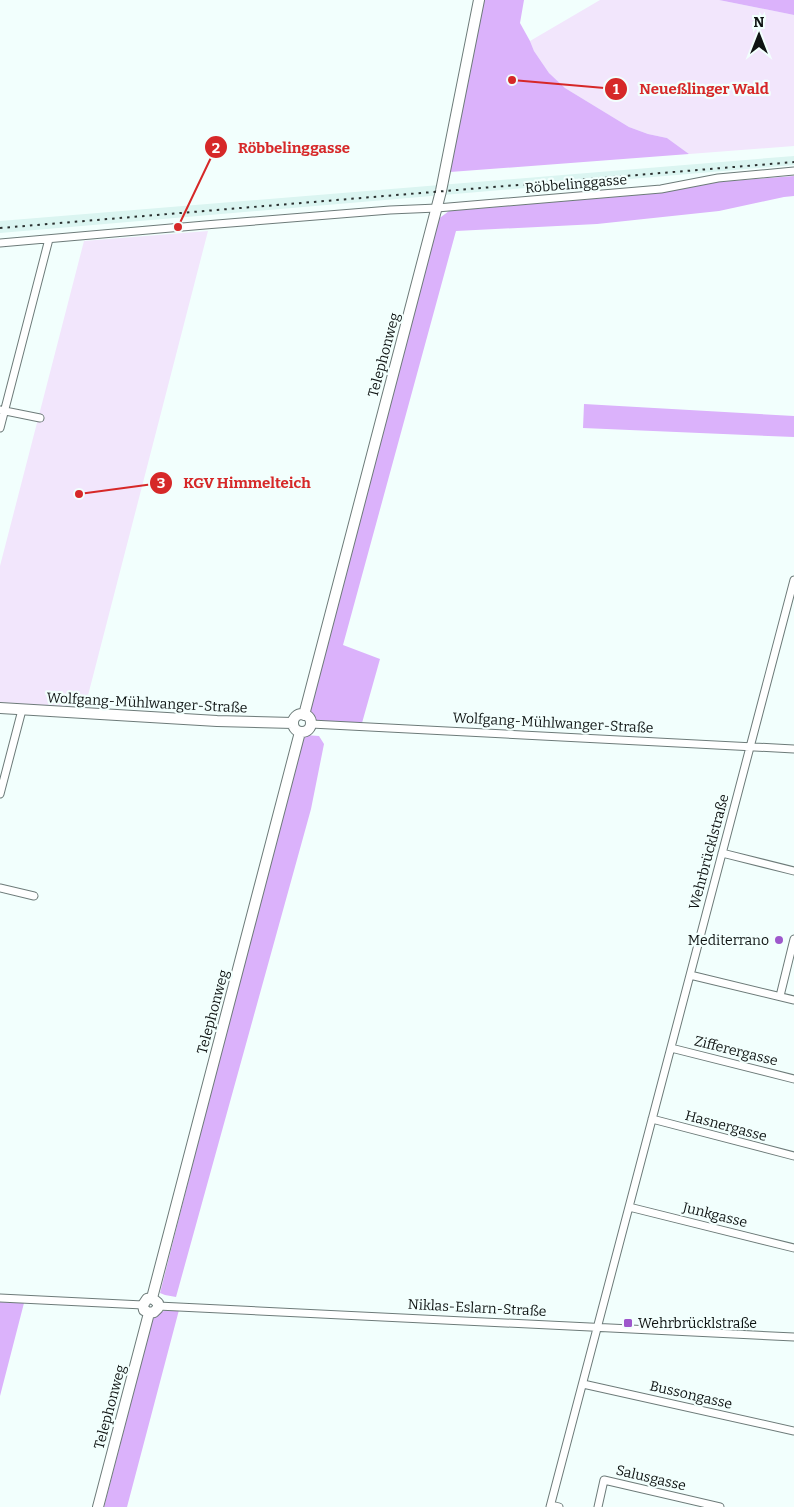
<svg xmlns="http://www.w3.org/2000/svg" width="794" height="1507" viewBox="0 0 794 1507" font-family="Bitter,serif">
  <rect width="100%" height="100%" fill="#f2fffd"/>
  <!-- built -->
  <path fill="#dbf5f1" d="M 794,156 L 794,165 L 0,233 L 0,221 Z"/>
  <!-- green -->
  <path fill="#f2e6fc" d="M 600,0 L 719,0 L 794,15 L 794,146 L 689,154 L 667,138 L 648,134 L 629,127 L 565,88 L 549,73 L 534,51 L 530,41 Z
    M 208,231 L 85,707 L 0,704 L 0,566 L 84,241 Z"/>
  <!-- forest -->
  <path fill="#dbb2fb" d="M 482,0 L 524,0 L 520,23 L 530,41 L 534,51 L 549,73 L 565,88 L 629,127 L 648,134 L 667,138 L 689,154 L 450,172 Z
    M 719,0 L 794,0 L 794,15 Z
    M 794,176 L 794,196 L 784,197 L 719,211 L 597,224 L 456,231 L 343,645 L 380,659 L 362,723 C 352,723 321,724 314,719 C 311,717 311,716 310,712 L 437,220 L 449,211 L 660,193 L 718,182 Z
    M 584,404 L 794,416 L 794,437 L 583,428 Z
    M 305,735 L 319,736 L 324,744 L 311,809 L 176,1297 L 165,1295 L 160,1293 L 301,738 Z
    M 0,1302 L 24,1303 L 0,1396 Z
    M 166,1310 L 179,1310 L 127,1507 L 104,1507 L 153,1318 L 159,1313 Z"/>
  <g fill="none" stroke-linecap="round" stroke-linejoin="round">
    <defs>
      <path id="street" d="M 0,243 L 205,225 L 390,210 L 437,208 L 661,189 L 718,178 L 794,171
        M 0,410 L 40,418
        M 0,428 L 49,239
        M 311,724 L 794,749
        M 0,794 L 22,710
        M 722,853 L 794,871
        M 0,888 L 34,896
        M 690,975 L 794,1000
        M 780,996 L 794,939
        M 671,1048 L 794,1079
        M 652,1119 L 794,1156
        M 629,1207 L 794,1248
        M 0,1298 L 143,1305
        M 158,1306 L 794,1337
        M 583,1384 L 794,1431
        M 551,1505 L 559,1507
        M 550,1507 L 794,580
        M 598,1507 L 604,1480 L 720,1507"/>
      <path id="secondary" d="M 0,708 L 217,721 L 293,723
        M293 723a9 9 0 1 1 18 0a9 9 0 1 1-18 0Z
        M 304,715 L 441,191 L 479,0
        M 152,1298 L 300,732
        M 149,1313 L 154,1312 L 158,1308 L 158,1303 L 152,1298
        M 149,1313 L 144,1310 L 143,1305 L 147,1299 L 152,1298
        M 98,1507 L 149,1313"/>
    </defs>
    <!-- street casing -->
    <use href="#street" stroke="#6d7b79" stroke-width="9"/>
    <!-- secondary casing -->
    <use href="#secondary" stroke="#6d7b79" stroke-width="12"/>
    <!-- street -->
    <use href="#street" stroke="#fff" stroke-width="7"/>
    <!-- secondary -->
    <use href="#secondary" stroke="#fff" stroke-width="10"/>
    <!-- rail -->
    <path stroke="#2a302f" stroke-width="2" stroke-dasharray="2.5 5" stroke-linecap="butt" d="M 0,228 L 794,162"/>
  </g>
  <!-- markers -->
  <g fill="#9e58cc" stroke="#f2fffd" stroke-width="2">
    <circle cx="779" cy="940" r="5"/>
    <rect x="623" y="1318" width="10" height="10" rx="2.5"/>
  </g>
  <g text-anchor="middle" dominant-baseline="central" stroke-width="4.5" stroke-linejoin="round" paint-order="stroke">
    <!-- street labels -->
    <g font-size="14" fill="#0f1413" stroke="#f2fffd">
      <text transform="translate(576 184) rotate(-5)">Röbbelinggasse</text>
      <text transform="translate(384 355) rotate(-75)">Telephonweg</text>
      <text transform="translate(147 703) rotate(3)">Wolfgang-Mühlwanger-Straße</text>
      <text transform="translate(553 723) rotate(3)">Wolfgang-Mühlwanger-Straße</text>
      <text transform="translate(709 852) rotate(-75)">Wehrbrücklstraße</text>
      <text transform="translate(213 1012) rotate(-75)">Telephonweg</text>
      <text transform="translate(736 1051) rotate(14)">Zifferergasse</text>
      <text transform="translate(726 1126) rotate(15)">Hasnergasse</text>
      <text transform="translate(715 1215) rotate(14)">Junkgasse</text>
      <text transform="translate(477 1308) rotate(3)">Niklas-Eslarn-Straße</text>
      <text transform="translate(691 1395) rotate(13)">Bussongasse</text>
      <text transform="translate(110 1407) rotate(-75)">Telephonweg</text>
      <text transform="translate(651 1478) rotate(13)">Salusgasse</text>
    </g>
    <!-- poi labels -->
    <g font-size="14" fill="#0f1413" stroke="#f2fffd" text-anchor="end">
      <text x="769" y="940">Mediterrano</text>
      <text x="638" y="1323" text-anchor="start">Wehrbrücklstraße</text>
    </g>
  </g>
  <!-- callouts -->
  <path fill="none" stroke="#d62828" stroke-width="2" d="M512 80L616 89M178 227L216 147M79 494L161 483"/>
  <g fill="#d62828" stroke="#f2fffd" stroke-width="2">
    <circle cx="512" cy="80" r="5"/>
    <circle cx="178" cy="227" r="5"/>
    <circle cx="79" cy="494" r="5"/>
    <circle cx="616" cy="89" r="12"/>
    <circle cx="216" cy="147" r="12"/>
    <circle cx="161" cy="483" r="12"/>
  </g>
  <g font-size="15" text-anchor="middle" font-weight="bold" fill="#fff">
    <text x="616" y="94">1</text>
    <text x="216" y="153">2</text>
    <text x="161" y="488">3</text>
  </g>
  <g font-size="15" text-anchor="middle" font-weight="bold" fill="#d62828" stroke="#f2fffd" stroke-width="4.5" stroke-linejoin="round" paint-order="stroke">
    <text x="704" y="94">Neueßlinger Wald</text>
    <text x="294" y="153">Röbbelinggasse</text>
    <text x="247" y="488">KGV Himmelteich</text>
  </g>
  <!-- north arrow -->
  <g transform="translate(759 35)" stroke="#f2fffd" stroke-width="4" paint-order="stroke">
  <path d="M0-4L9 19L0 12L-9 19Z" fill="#0f1413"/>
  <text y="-8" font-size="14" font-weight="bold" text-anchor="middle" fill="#0f1413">N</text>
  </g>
</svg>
